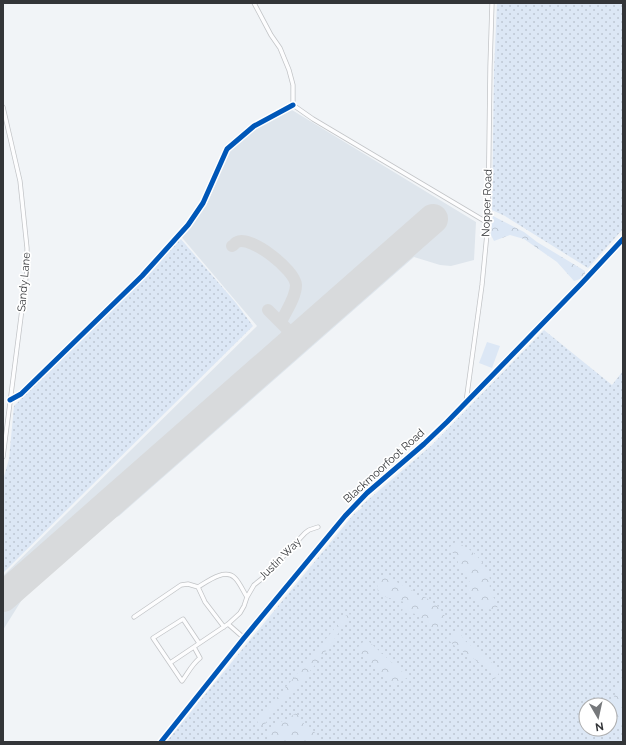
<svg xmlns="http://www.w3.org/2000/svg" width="626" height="745" viewBox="0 0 626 745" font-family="Raleway,sans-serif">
  <defs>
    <pattern id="green-dots" width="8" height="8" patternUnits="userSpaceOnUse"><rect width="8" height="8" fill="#dce7f5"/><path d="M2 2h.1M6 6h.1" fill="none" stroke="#bdc7d3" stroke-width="1.8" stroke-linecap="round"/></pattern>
    <pattern id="forest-crowns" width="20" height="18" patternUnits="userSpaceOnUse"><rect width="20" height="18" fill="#dce7f5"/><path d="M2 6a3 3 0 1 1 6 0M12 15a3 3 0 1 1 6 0" fill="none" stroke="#bdc7d3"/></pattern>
  </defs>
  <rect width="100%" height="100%" fill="#f1f4f7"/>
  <!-- built -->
  <path fill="#dee5ec" d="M 286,109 L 292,110 L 476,222 L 474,260 L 451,266 L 440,265 L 414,257 L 119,516 L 107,521 L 23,598 L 3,630 L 3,576 L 257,326 L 179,234 L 206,206 L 230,150 L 255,128 Z"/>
  <!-- green -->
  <path fill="url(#green-dots)" fill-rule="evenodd" d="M 497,3 L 623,3 L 623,229 L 588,268 L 505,216 L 492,210 L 494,71 Z
    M 180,238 L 236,303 L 253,326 L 3,573 L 3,480 L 9,459 L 14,406 L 156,267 L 155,265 Z
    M 544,330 L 612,385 L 623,371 L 623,742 L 166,742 L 354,514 L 362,508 L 361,506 L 432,445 ZM 586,705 L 610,705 L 610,729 L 586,729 Z"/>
  <!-- forest -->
  <path fill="url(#forest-crowns)" d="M 493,216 L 524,232 L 537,242 L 585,271 L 585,275 L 580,279 L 574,281 L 557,262 L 524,239 L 510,235 L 494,241 L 491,235 Z
    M 456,542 C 470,548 484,560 489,575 C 491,580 489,586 490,591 C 492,598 501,603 496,610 C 489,612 468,598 467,589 C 467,586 469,583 470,580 L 469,577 L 459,568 L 457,557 L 451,551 L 450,547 L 452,544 Z
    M 385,576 L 412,590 L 415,597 L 425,597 L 439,607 L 446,618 L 434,631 L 416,614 L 402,612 L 404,602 L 386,597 L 378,592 L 377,582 Z
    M 351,614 C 338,634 325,654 309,672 C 296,689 272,708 264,727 L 257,722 L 345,616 Z
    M 459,630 L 464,640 L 501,670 L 493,682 L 490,670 L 455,646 L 446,638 Z
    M 366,639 L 408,677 L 396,685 L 355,650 Z
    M 623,674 L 623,727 L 617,724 L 611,704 Z
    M 296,713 L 302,720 L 304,724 L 311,728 L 323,742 L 268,742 C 264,729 278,723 287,719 C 290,717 293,715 296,713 Z"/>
  <!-- pitch -->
  <path fill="#dce7f5" d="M 487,342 L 500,346 L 492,368 L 479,363 Z"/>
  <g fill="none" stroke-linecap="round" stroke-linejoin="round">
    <!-- taxiway -->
    <path stroke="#d8dadc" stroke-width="12" d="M 232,246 C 233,246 236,242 237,242 C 251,235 295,270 296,285 C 296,297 286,311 281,322
      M 268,310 L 287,329 L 288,335 L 280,353"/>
    <!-- runway -->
    <path stroke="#d8dadc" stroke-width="30" d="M 3,597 L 433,219"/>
    <defs>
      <path id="street" d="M 254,3 L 271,35 L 280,48 L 289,70 L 293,85 L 293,105
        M 293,105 L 313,119 L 488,223
        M 3,107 L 20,181 L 27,248 L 27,270 L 3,457
        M 10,400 L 21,394 L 142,276 L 188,225 L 203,203 L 227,149 L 254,126 L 293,105
        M 466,402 L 482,285 L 488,223 L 490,66 L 492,3
        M 198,587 C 208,581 225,568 235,578 C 240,583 243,591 247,597
        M 198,587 L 205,602 L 224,627
        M 134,617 L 181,585 L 188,584 L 198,587
        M 228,624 L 244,638
        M 194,647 L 200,658 C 192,664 188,673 182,681 L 153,638 L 183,619 L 199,643
        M 170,663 L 228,624 L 240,613 L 244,606 L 247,597 L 254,585 L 264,577 L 305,533 L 309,530 L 318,527"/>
      <path id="secondary" d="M 161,742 L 244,638 L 345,516 L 367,493 L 424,444 L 447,422 L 581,284 L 623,239"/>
    </defs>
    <!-- street casing -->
    <use href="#street" stroke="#c2c4c7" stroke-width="5"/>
    <!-- secondary casing -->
    <use href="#secondary" stroke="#c2c4c7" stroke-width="6"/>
    <!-- street -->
    <use href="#street" stroke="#fdfdfe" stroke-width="3.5"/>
    <!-- secondary -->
    <use href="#secondary" stroke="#fdfdfe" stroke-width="5"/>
    <defs>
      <path id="cycleway" d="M 10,400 L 21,394 L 142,276 L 188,225 L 203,203 L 227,149 L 254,126 L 293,105
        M 161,742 L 244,638 L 345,516 L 367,493 L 424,444 L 447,422 L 581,284 L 623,239"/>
    </defs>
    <!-- cycleway casing -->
    <use href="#cycleway" stroke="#fff" stroke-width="8"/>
    <!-- cycleway -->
    <use href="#cycleway" stroke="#0057b8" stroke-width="5"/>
  </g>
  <g text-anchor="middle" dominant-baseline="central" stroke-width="3.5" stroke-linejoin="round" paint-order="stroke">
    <!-- street labels -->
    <g font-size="11" fill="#333538" stroke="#fff">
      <text transform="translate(487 203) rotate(-88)">Nopper Road</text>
      <text transform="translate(24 282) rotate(-85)">Sandy Lane</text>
      <text transform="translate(384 466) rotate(-42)">Blackmoorfoot Road</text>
      <text transform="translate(280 559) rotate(-45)">Justin Way</text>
    </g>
  </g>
  <!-- border -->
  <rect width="626" height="745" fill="none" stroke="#333538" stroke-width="8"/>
  <!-- north arrow -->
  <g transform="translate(598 717) rotate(171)"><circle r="19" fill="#ffffff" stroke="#adaeaf"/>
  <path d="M0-3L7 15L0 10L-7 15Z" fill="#76787b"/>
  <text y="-6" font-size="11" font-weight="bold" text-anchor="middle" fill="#333538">N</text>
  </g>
</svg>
